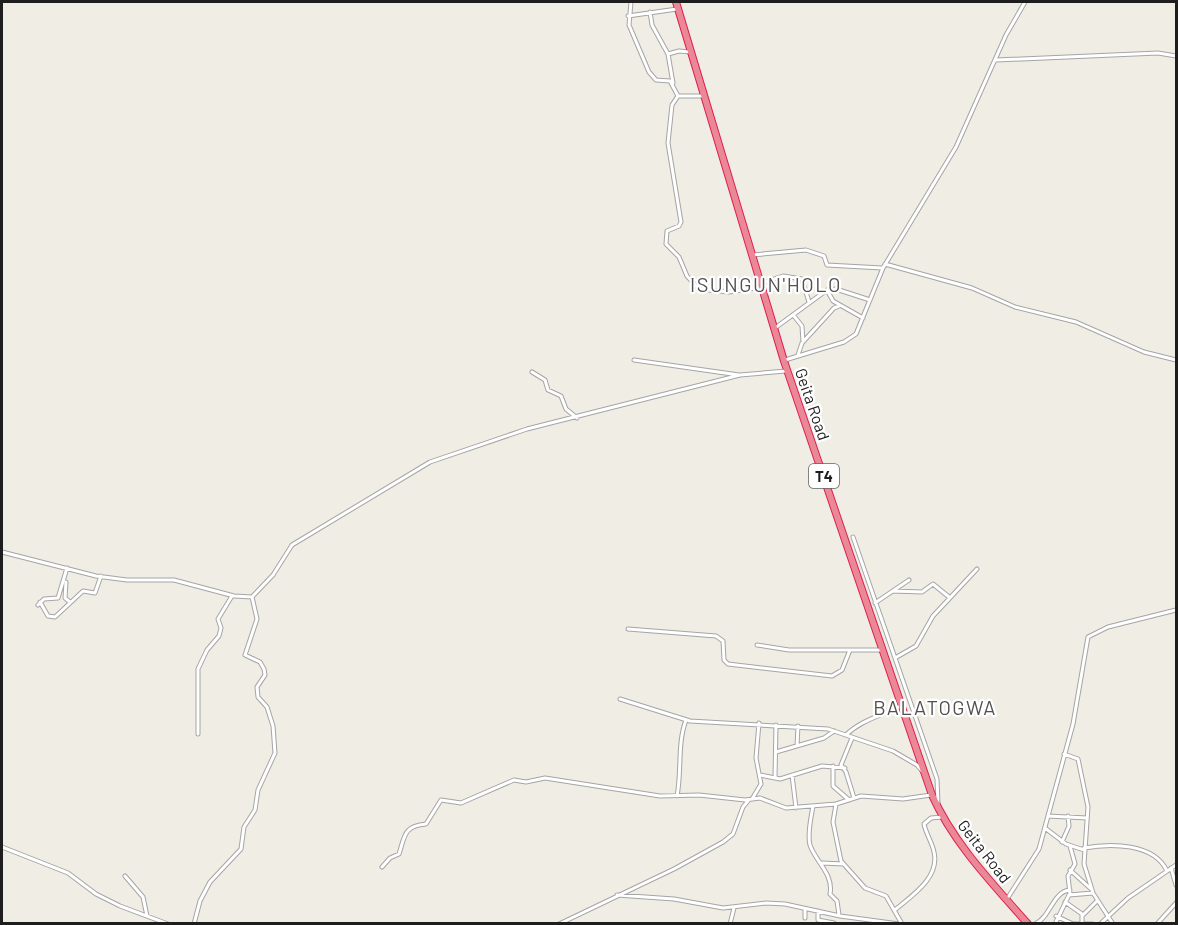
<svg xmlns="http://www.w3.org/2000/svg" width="1178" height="925" viewBox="0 0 1178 925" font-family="Barlow,sans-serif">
  <rect width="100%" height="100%" fill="#f0ede4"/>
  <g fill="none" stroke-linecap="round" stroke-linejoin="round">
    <defs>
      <path id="minor" d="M 631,2 L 629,25 L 649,72 L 656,80 L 670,81 L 678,96
        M 650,12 L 652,25 L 668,54 L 673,83
        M 628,16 L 677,9
        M 668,54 L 679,51 L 690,52
        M 996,60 L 1158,53 L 1176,56
        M 703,96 L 678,96 L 672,105 L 668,143 L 681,222 L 679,226 L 667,231 L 666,244 L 679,257 L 687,276 L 699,289 L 729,292 L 762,287
        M 752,255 L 806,250 L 824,256 L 827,265 L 882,268
        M 885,264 L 972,288 L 1015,307 L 1076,322 L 1144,352 L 1176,360
        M 762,283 L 783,276 L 802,279 L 809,302
        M 827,290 L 833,301 L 863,318
        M 794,316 L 802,326 L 803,342
        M 775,328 L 827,290 L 836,289 L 870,300
        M 798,355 L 802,343 L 834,308 L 839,306
        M 634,360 L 739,375
        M 785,360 L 844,342 L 856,334 L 883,268 L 956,147 L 1006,35 L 1025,2
        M 532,372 L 545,380 L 548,390 L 561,396 L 566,409 L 577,418
        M 853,537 L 937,779 L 938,803
        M 2,552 L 96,576 L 127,580 L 174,580 L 234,596 L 252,597 L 273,575 L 292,545 L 430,462 L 527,429 L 740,375 L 786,371
        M 66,582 L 65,598 L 70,602
        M 893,591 L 922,592 L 933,584 L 949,597
        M 40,602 L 48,616 L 55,617 L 83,591 L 95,593 L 101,576
        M 875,603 L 909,580
        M 38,605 L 44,599 L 58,598 L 67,568
        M 628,629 L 716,636 L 723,641 L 724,660 L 728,664 L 832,676 L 842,670 L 850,650
        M 757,645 L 789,650 L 881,650
        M 895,658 L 916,646 L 933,616 L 977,569
        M 620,699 L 690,721 L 828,729 L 893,751 L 917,765 L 922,771
        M 198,734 L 198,669 L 207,650 L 219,636 L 221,628 L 218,619 L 232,596
        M 846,735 C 861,720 881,716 900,706
        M 852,738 L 841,765 L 846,772 L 854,798
        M 797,746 L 798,726
        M 776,752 L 824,738 L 834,731
        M 1064,754 L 1078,759 L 1088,807 L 1084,864 L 1093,893 L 1113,924
        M 833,766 L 833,786 L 849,800
        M 760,775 L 780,779 L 822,766 L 845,768
        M 792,775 L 796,808
        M 775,778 L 776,725
        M 677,796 C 682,771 677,744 686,720
        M 752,799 L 761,784 L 756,758 L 759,723
        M 836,804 L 833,822 L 841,861 L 865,888 L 886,896 L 902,924
        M 813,806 C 811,818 807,834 810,845 C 815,861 834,874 830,894 L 837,901 L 839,915
        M 1048,816 L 1087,818
        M 1045,828 L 1066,844 L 1084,850
        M 1062,842 L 1069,826 L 1068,816
        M 1070,846 L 1075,864 L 1068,876 L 1070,894
        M 2,847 L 68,873 L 96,894 L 120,906 L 168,924
        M 1084,848 C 1111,843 1154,843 1167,871
        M 822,863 L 844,864
        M 382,867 L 390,858 L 399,854 C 405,835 404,826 426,824 L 441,800 L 461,803 L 514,780 L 526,782 L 545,778 L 660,796 L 699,795 L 745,800 L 760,798 L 786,808 L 836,804 L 861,796 L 903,799 L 931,795
        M 1171,868 L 1176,885
        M 1070,870 L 1091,889
        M 125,876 L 143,897 L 147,916
        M 617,895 L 674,899 L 723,908 L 766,903 L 785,904 L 840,916 L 899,924
        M 1007,899 L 1039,849 L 1073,724 L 1088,637 L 1108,627 L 1176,610
        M 1065,902 L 1082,914 L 1082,923
        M 896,909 C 913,895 940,877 934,852 C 932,842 926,834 924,824 L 931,818 L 942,817
        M 818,911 L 818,920 L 834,923
        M 1083,915 L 1097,901
        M 1056,916 L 1073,924
        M 805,918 L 805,909
        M 194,924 L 200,901 L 210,882 L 241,849 L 244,827 L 255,810 L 258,790 L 275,753 L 273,726 L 267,707 L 258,697 L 257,687 L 265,675 L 264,669 L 260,662 L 245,655 L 257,619 L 252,597
        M 559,924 L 674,869 L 723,842 L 733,834 L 743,807 L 748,801
        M 730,924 L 734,908
        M 1035,924 C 1050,918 1053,891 1070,890
        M 1055,924 L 1069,895 L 1093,893
        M 1074,924 L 1093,924
        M 1100,924 L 1128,898 L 1176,865
        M 1157,924 L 1176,903"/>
      <path id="highway" d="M 676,2 L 784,361 L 932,795 C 954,844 992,883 1028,924"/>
    </defs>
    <!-- minor casing -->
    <use href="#minor" stroke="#a5a5a5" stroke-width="5"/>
    <!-- highway casing -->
    <use href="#highway" stroke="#e11d55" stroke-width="8"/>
    <!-- minor -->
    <use href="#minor" stroke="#fff" stroke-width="3"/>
    <!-- highway -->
    <use href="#highway" stroke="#ea8995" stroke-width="6"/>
  </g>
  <g text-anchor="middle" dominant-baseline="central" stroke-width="4.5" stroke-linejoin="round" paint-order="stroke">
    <!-- shield labels -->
    <rect fill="#fff" stroke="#626262" stroke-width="1.5" x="809" y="464" width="30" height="24" rx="4.5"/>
    <g font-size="15" font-weight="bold" fill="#1e1e1e">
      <text x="824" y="476">T4</text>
    </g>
    <!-- street labels -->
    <g font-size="16" fill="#1e1e1e" stroke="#fff">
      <text transform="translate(813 404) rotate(71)">Geita Road</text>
      <text transform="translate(985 851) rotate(52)">Geita Road</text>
    </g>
    <!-- quarter labels -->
    <g font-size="20" letter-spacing="1.5" fill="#515151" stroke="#fff">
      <text x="766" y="284">ISUNGUN'HOLO</text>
      <text x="935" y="707">BALATOGWA</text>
    </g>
  </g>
  <!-- border -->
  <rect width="1178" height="925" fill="none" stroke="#1e1e1e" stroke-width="6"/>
</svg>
